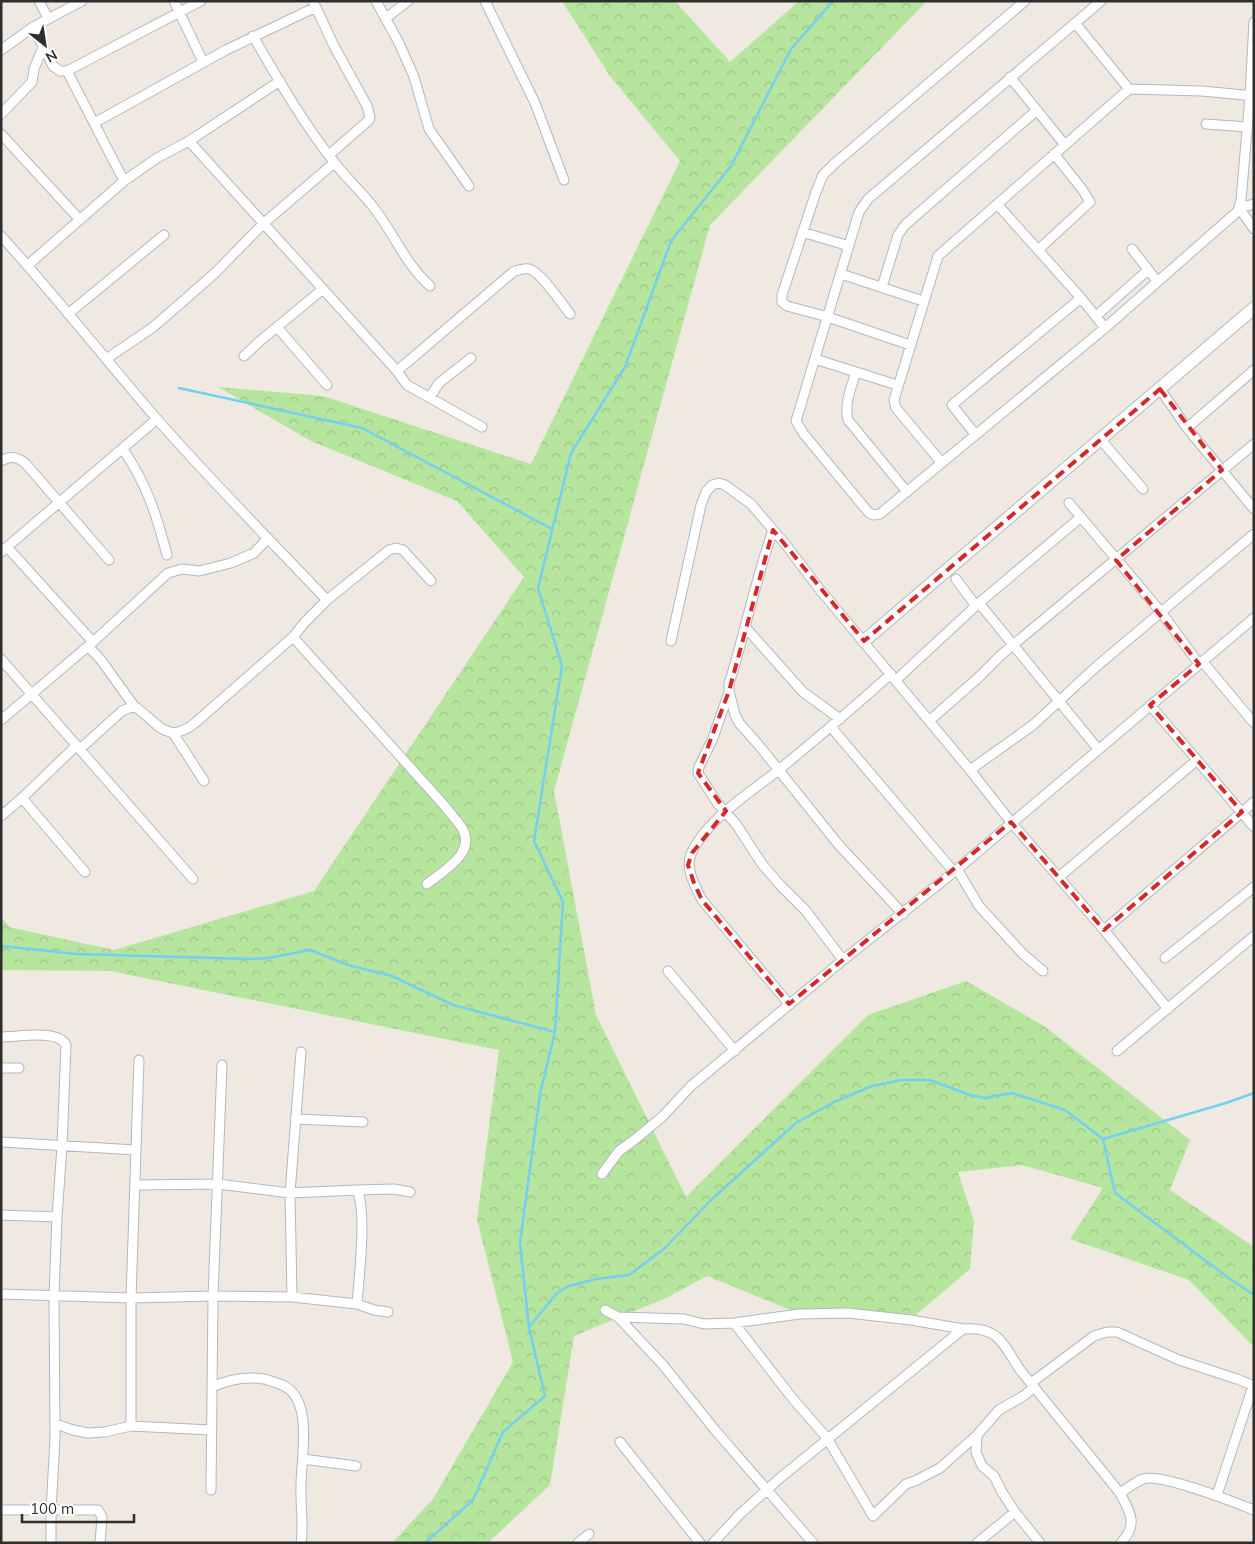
<svg xmlns="http://www.w3.org/2000/svg" width="1255" height="1544" viewBox="0 0 1255 1544" font-family="Mulish,sans-serif">
  <defs>
    <pattern id="forest-crowns" width="20" height="18" patternUnits="userSpaceOnUse" patternTransform="scale(1.25)"><rect width="20" height="18" fill="#b6e59e"/><path d="M2 6a3 3 0 1 1 6 0M12 15a3 3 0 1 1 6 0" fill="none" stroke="#9dc588"/></pattern>
  </defs>
  <rect width="100%" height="100%" fill="#efe9e1"/>
  <!-- forest -->
  <path fill="url(#forest-crowns)" d="M 562,1 L 675,1 L 730,62 L 799,1 L 927,1 L 710,225 L 554,791 L 596,1015 L 686,1197 L 868,1015 L 966,981 L 1044,1026 L 1190,1140 L 1170,1190 L 1254,1247 L 1254,1347 L 1189,1280 L 1070,1239 L 1103,1188 L 1022,1165 L 958,1172 L 974,1221 L 970,1269 L 911,1319 L 793,1311 L 707,1276 L 666,1298 L 574,1336 L 550,1485 L 488,1543 L 392,1543 L 433,1499 L 513,1362 L 477,1219 L 499,1050 L 110,971 L 1,970 L 1,917 L 9,927 L 114,950 L 314,891 L 524,577 L 457,501 L 311,441 L 218,387 L 323,396 L 531,464 L 680,161 L 610,76 Z"/>
  <g fill="none" stroke-linecap="round" stroke-linejoin="round">
    <!-- stream -->
    <path stroke="#75cff0" stroke-width="2.5" d="M 179,388 L 362,428 L 552,529
      M 1,946 L 77,954 L 251,959 L 268,958 L 310,950 L 348,965 L 392,976 L 453,1005 L 555,1032
      M 1103,1139 L 1226,1103 L 1254,1093
      M 530,1326 L 557,1293 L 569,1286 L 596,1279 L 629,1275 L 665,1248 L 712,1199 L 796,1123 L 834,1102 L 872,1086 L 901,1080 L 930,1080 L 970,1095 L 985,1098 L 1012,1093 L 1065,1110 L 1103,1139 L 1115,1193 L 1230,1279 L 1254,1295
      M 425,1543 L 473,1500 L 503,1432 L 545,1396 L 529,1328 L 520,1243 L 540,1094 L 555,1032 L 563,902 L 534,841 L 562,666 L 538,588 L 571,453 L 625,367 L 671,241 L 731,166 L 791,49 L 833,1"/>
    <defs>
      <path id="street" d="M 39,1 L 48,18
        M 174,1 L 203,62
        M 313,1 L 334,46 L 367,106 L 370,117 L 369,120 L 329,155
        M 376,1 L 399,43 L 414,77 L 429,129 L 469,186
        M 485,1 L 535,103 L 564,180
        M 1101,1 L 881,188 L 868,199 L 859,212 L 796,421 L 803,433 L 869,513 L 874,515 L 880,514 L 904,494 L 1105,328 L 1238,211 L 1241,200 L 1250,96 L 1254,22
        M 386,18 L 408,1
        M 1075,23 L 1129,89
        M 33,27 L 53,66 L 60,71 L 67,71 L 201,1
        M 253,36 C 278,79 303,123 334,162 C 346,178 362,192 374,208 C 395,235 404,262 430,286
        M 1,50 L 33,27 L 82,1
        M 67,71 L 124,181
        M 1010,77 L 1065,145
        M 1,114 L 32,82 L 34,69 L 43,47
        M 94,123 L 226,50 L 316,7
        M 1206,124 L 1247,127
        M 1,134 L 80,220
        M 189,141 L 397,371 L 513,272 C 518,270 523,268 529,269 C 540,271 562,304 570,314
        M 1254,204 L 1239,208 L 1254,229
        M 802,232 L 849,246
        M 1,236 C 55,295 104,358 156,418 C 211,481 270,540 327,600
        M 1132,249 L 1157,281
        M 1038,250 L 1090,202 L 1082,189 L 1054,154
        M 28,265 L 124,181 L 157,158 L 189,141 L 280,81
        M 841,274 L 923,301
        M 882,287 L 898,235 L 905,225 L 1037,110
        M 1081,298 L 1105,328
        M 68,314 L 164,235
        M 1096,316 L 1148,270
        M 277,327 L 327,385
        M 910,345 L 828,317 L 787,306 L 782,302 L 782,295 L 816,192 L 823,175 L 834,164 L 1025,1
        M 244,356 L 260,341 L 323,289
        M 106,359 L 152,328 L 182,302 L 215,273 L 264,223 L 334,163
        M 815,359 L 897,385
        M 397,371 L 407,385 L 482,427
        M 856,372 C 851,388 844,404 848,420 L 907,492
        M 1160,389 L 1187,428 L 1254,509
        M 430,397 L 439,383 L 471,358
        M 1187,428 L 1254,370
        M 975,434 L 952,405 L 1081,298 L 997,204
        M 1101,440 L 1143,489
        M 123,449 C 147,485 156,513 167,555
        M 1,461 C 11,455 18,457 26,464 L 109,560
        M 941,462 L 896,408 L 894,400 L 938,256 L 1129,89 L 1202,91 L 1254,96
        M 1069,503 L 1161,612 L 1199,664
        M 773,530 C 755,581 745,633 729,684 L 729,691 L 735,715 L 740,724 L 757,743 L 838,844 L 903,914
        M 7,547 L 93,642
        M 1,552 L 157,419
        M 956,579 L 976,606
        M 979,603 L 1098,749
        M 746,628 L 803,692 L 840,719
        M 671,641 L 701,505 L 706,492 L 712,485 L 719,483 L 725,485 L 751,504 L 786,545 L 817,586 L 970,770 L 1011,822 L 1104,930 L 1168,1009
        M 88,646 L 101,660 L 134,706
        M 1,659 L 193,879
        M 1202,661 L 1254,723
        M 896,680 L 979,603 L 1081,517
        M 729,692 L 713,738 L 699,767 L 698,773 L 718,804 L 736,824 L 762,864 L 780,885 L 806,911 L 843,960
        M 1150,705 L 1254,827
        M 1,720 L 93,642 L 168,573 L 182,569 L 199,571 L 231,563 L 254,553 L 268,538
        M 929,721 L 978,678 L 1001,655 L 1254,444
        M 831,727 L 954,872
        M 173,733 L 204,781
        M 77,745 L 22,798 L 85,872
        M 80,749 L 122,711 L 134,706 C 158,722 166,746 195,723 L 293,637
        M 970,770 L 1033,725 L 1097,666 L 1254,534
        M 1,816 L 22,798
        M 957,869 L 979,906 L 1023,954 L 1043,971
        M 1059,877 L 1197,760
        M 427,884 C 443,871 477,853 462,828 C 457,820 449,812 443,804 L 293,637 L 305,622 L 327,600 L 389,550 L 396,548 L 403,550 L 431,581
        M 1104,930 L 1254,802
        M 1165,958 L 1254,887
        M 668,971 L 735,1051
        M 789,1004 L 702,900 C 695,886 685,869 691,854 C 707,818 752,792 781,768 C 819,737 855,706 891,674
        M 1,1037 C 17,1037 58,1029 66,1045 L 62,1146 L 57,1217 L 54,1296 L 55,1438 L 51,1511 L 51,1543
        M 1117,1051 L 1254,936
        M 1,1068 L 19,1068
        M 295,1119 L 363,1122
        M 1,1142 L 136,1150
        M 602,1174 L 619,1151 L 633,1141 L 662,1117 L 691,1086 L 843,960 L 954,872 L 1254,618
        M 135,1185 L 218,1184 L 290,1193 L 357,1190 C 367,1211 359,1278 357,1304
        M 357,1190 L 394,1189 L 410,1192
        M 1,1215 L 57,1217
        M 1,1294 L 131,1298 L 213,1296 L 292,1297 L 357,1304 L 374,1310 L 388,1312
        M 292,1297 L 290,1193 L 301,1052
        M 605,1310 L 618,1317 L 684,1319 L 704,1324 L 734,1323 L 799,1314 L 848,1313 L 911,1320 L 963,1329
        M 618,1317 L 663,1365 L 715,1430 L 813,1543
        M 734,1323 L 793,1399 L 827,1438 L 873,1516 L 906,1484 L 915,1481 L 940,1468 L 977,1435 L 999,1410 L 1025,1395 L 1034,1387
        M 1031,1383 L 1094,1336 L 1107,1332 L 1117,1332 L 1179,1360 L 1237,1379 L 1254,1386
        M 212,1387 C 229,1379 246,1376 264,1379 C 271,1381 279,1383 286,1387 C 313,1403 301,1459 301,1485 C 300,1504 304,1525 301,1543
        M 56,1424 L 73,1430 L 88,1433 L 105,1432 L 131,1426 L 211,1430
        M 131,1426 L 131,1298 L 139,1060
        M 977,1435 L 976,1452 L 982,1466 L 994,1476 L 1002,1492 L 1015,1512 L 1040,1543
        M 620,1442 L 700,1543
        M 303,1459 L 356,1466
        M 211,1490 L 213,1296 L 222,1065
        M 1120,1493 C 1127,1489 1135,1482 1143,1479 C 1160,1473 1234,1502 1254,1510
        M 1217,1495 L 1253,1386
        M 1,1510 L 98,1510 L 102,1517 L 100,1543
        M 578,1543 L 589,1534
        M 713,1543 L 741,1513 L 780,1478 L 963,1329 C 1001,1326 1003,1346 1021,1371 L 1120,1493 C 1131,1514 1138,1524 1121,1543
        M 977,1543 L 1015,1512"/>
      <path id="secondary" d="M 864,641 L 1254,308"/>
    </defs>
    <!-- street casing -->
    <use href="#street" stroke="#b4b7c1" stroke-width="11"/>
    <!-- secondary casing -->
    <use href="#secondary" stroke="#b4b7c1" stroke-width="14"/>
    <!-- street -->
    <use href="#street" stroke="#fff" stroke-width="9"/>
    <!-- secondary -->
    <use href="#secondary" stroke="#fff" stroke-width="12"/>
  </g>
  <!-- marked area -->
  <path fill="none" stroke="#d62828" stroke-width="4" stroke-dasharray="10 6" stroke-linejoin="round" d="M 1160,389 L 1222,470 L 1116,560 L 1199,664 L 1150,705 L 1242,812 L 1104,930 L 1011,822 L 789,1004 L 702,900 L 694,883 L 688,865 L 692,853 L 726,811 L 698,773 L 729,691 L 773,530 L 864,641 Z"/>
  <!-- border -->
  <rect width="1255" height="1544" fill="none" stroke="#2e2e2e" stroke-width="5"/>
  <!-- north arrow -->
  <g transform="translate(45 45) rotate(150)" stroke="#ffffff" stroke-width="4" paint-order="stroke">
  <path d="M0-4L9 19L0 12L-9 19Z" fill="#2e2e2e"/>
  <text y="-8" font-size="14" font-weight="bold" text-anchor="middle" fill="#2e2e2e">N</text>
  </g>
  <!-- scale -->
  <path d="M22 1514v8h112v-8" fill="none" stroke="#2e2e2e" stroke-width="2.5"/>
  <text x="30" y="1514" font-size="15" fill="#2e2e2e" stroke="#ffffff" stroke-width="4" paint-order="stroke">100 m</text>
</svg>
